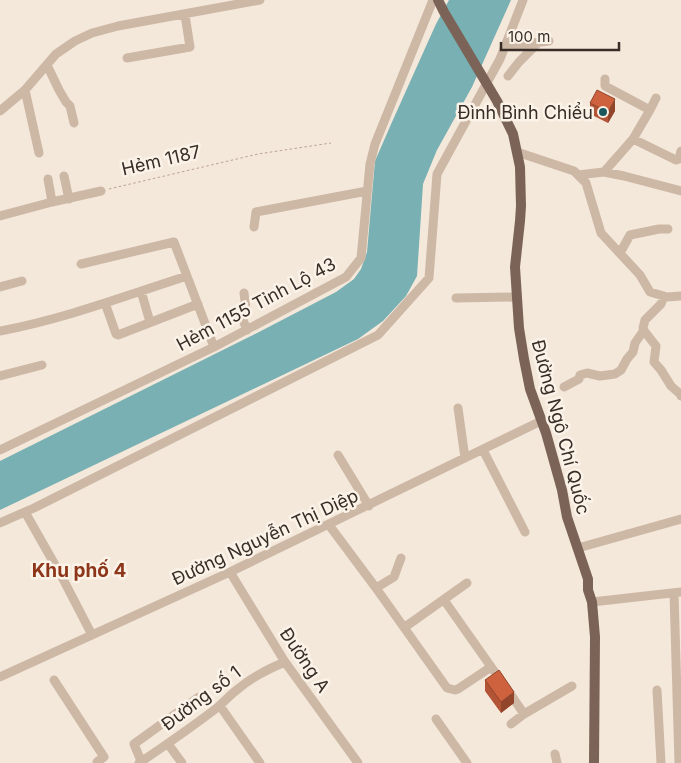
<svg xmlns="http://www.w3.org/2000/svg" width="681" height="763" viewBox="0 0 681 763" font-family="Inter,sans-serif">
  <rect width="100%" height="100%" fill="#f4e8db"/>
  <!-- water -->
  <path fill="#78b0b3" d="M 449,0 L 511,0 L 472,87 L 437,150 L 423,184 L 417,276 L 406,296 L 383,321 L 358,339 L 0,510 L 0,461 L 259,332 L 336,292 L 354,279 L 361,269 L 367,252 L 375,161 L 392,122 L 436,24 Z"/>
  <g fill="none" stroke-linecap="round" stroke-linejoin="round">
    <!-- path -->
    <path stroke="#b9a290" stroke-width="1" stroke-dasharray="2.5 2.5" stroke-linecap="butt" d="M 109,189 L 258,154 L 331,143"/>
    <!-- minor -->
    <path stroke="#cdb8a6" stroke-width="9" d="M 505,46 L 549,41
      M 127,58 L 190,47 L 185,15
      M 47,65 L 59,90 L 66,102 L 70,106 L 74,123
      M 508,76 L 519,62 L 540,41
      M 25,90 L 39,153
      M 650,110 L 656,98
      M 0,111 L 25,90 L 56,54 L 75,41 L 92,33 L 118,26 L 260,0
      M 633,139 L 676,160 L 679,159 L 681,151
      M 517,152 L 574,171 L 586,183 L 601,233 L 640,275 L 650,292 L 667,297 L 681,296
      M 604,172 L 633,139 L 650,110 L 605,86 L 605,79
      M 578,175 L 604,172 L 624,176 L 681,191
      M 64,176 L 69,199
      M 48,179 L 52,202
      M 0,216 L 52,202 L 101,191
      M 254,227 L 256,212 L 367,191
      M 620,253 L 630,235 L 659,229 L 668,229
      M 81,264 L 174,242 L 214,347
      M 0,287 L 22,281
      M 141,291 L 150,322
      M 244,293 L 246,309 L 241,315 L 247,330
      M 664,296 L 661,304 L 645,320 L 643,328 L 645,332 L 656,346 L 654,362 L 661,370 L 671,386 L 680,394 L 681,396
      M 456,298 L 517,297
      M 105,303 L 116,334 L 118,335 L 198,304
      M 0,331 C 64,319 125,296 187,276
      M 0,376 L 42,365
      M 564,387 L 579,379 L 580,375 L 587,373 L 600,376 L 615,374 L 621,370 L 627,359 L 633,352 L 635,343 L 644,330
      M 458,408 L 465,458
      M 0,450 L 214,347 L 346,277 L 361,258 L 370,164 L 375,144 L 433,0
      M 483,450 L 525,532
      M 338,455 L 369,506
      M 25,512 L 63,579 L 92,635
      M 0,523 L 34,508 L 378,335 L 429,278 L 437,174 L 500,59 L 523,0
      M 329,525 L 376,588 L 447,688 L 455,690 L 458,689 L 491,667
      M 578,548 L 681,519
      M 230,572 L 285,662 L 358,763
      M 376,588 L 394,577 L 401,558
      M 674,593 L 679,763
      M 444,600 L 494,671
      M 592,602 L 681,592
      M 405,627 L 467,583
      M 0,677 L 230,572 L 541,421
      M 54,680 L 104,757 L 97,762 L 98,763
      M 657,690 L 661,763
      M 509,692 L 524,714
      M 220,706 L 260,763
      M 436,719 L 467,763
      M 511,724 L 524,714 L 572,686
      M 168,744 L 182,763
      M 555,754 L 557,763
      M 141,761 L 134,744 L 199,697
      M 139,763 C 166,745 192,727 218,707 C 225,701 231,694 238,689 C 252,677 268,669 285,662"/>
    <!-- major -->
    <path stroke="#7b6457" stroke-width="10" d="M 438,0 L 444,12 L 497,101 L 513,134 L 520,167 L 521,206 L 520,221 L 515,267 L 519,328 L 524,359 L 530,389 L 546,433 L 562,490 L 567,517 L 588,579 L 588,590 L 592,602 L 595,637 L 594,763"/>
  </g>
  <!-- wall -->
  <path fill="#b25435" d="M 590,103 L 615,111 L 608,123 L 590,114 Z
    M 485,680 L 514,703 L 501,713 L 485,691 Z"/>
  <!-- shaded-wall -->
  <path fill="#91452b" d="M 615,99 L 615,111 L 608,123 L 608,112 Z
    M 514,692 L 514,703 L 501,713 L 501,702 Z"/>
  <!-- building -->
  <path fill="#cf623e" stroke="#91452b" d="M 597,90 L 615,99 L 608,112 L 590,103 Z
    M 499,670 L 514,692 L 501,702 L 485,680 Z"/>
  <!-- markers -->
  <circle fill="#1a585d" stroke="#fbf2e8" stroke-width="2" cx="603" cy="112" r="5"/>
  <g text-anchor="middle" dominant-baseline="central" stroke-width="5" stroke-linejoin="round" paint-order="stroke">
    <!-- poi labels -->
    <g font-size="18" fill="#382d27" stroke="#fbf2e8" text-anchor="end">
      <text x="593" y="112">Đình Bình Chiểu</text>
    </g>
    <!-- street labels -->
    <g font-size="18" fill="#382d27" stroke="#fbf2e8">
      <text transform="translate(161 160) rotate(-13)">Hẻm 1187</text>
      <text transform="translate(256 304) rotate(-28)">Hẻm 1155 Tỉnh Lộ 43</text>
      <text transform="translate(561 427) rotate(75)">Đường Ngô Chí Quốc</text>
      <text transform="translate(265 537) rotate(-25)">Đường Nguyễn Thị Diệp</text>
      <text transform="translate(305 660) rotate(56)">Đường A</text>
      <text transform="translate(201 698) rotate(-37)">Đường số 1</text>
    </g>
    <!-- neighbourhood labels -->
    <g font-size="19" font-weight="bold" fill="#8d361a" stroke="#fbf2e8">
      <text x="79" y="570">Khu phố 4</text>
    </g>
  </g>
  <!-- scale -->
  <path d="M501 42v8h118v-8" fill="none" stroke="#382d27" stroke-width="2.5"/>
  <text x="508" y="42" font-size="15" fill="#382d27" stroke="#fbf2e8" stroke-width="4" paint-order="stroke">100 m</text>
</svg>
